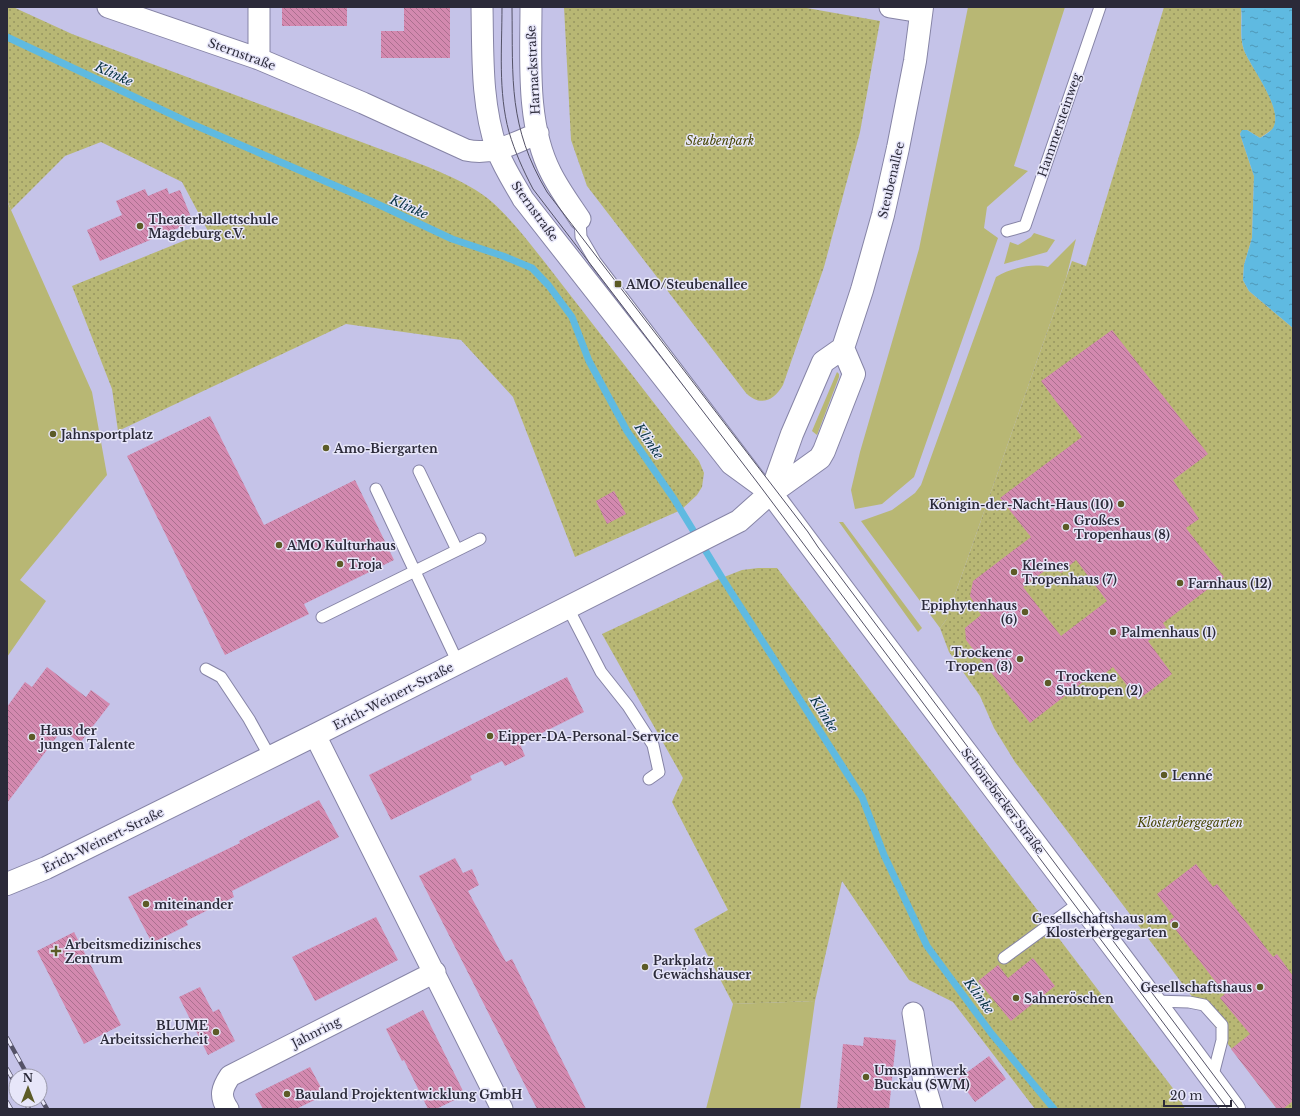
<svg xmlns="http://www.w3.org/2000/svg" width="1300" height="1116" viewBox="0 0 1300 1116" font-family="'Libre Baskerville',serif">
  <defs>
    <pattern id="park-dots" width="8" height="8" patternUnits="userSpaceOnUse"><rect width="8" height="8" fill="#b8b774"/><path d="M2 2h.1M6 6h.1" fill="none" stroke="#969560" stroke-width="1.8" stroke-linecap="round"/></pattern>
    <pattern id="water-ripples" width="26" height="14" patternUnits="userSpaceOnUse"><rect width="26" height="14" fill="#5fbae1"/><path d="M2 4q2-2 4 0t4 0M15 11q2-2 4 0t4 0" fill="none" stroke="#4f97b7"/></pattern>
    <pattern id="building-back-hatch" width="6" height="6" patternUnits="userSpaceOnUse"><rect width="6" height="6" fill="#d389af"/><path d="M-1 5l2 2M0 0l6 6M5-1l2 2" fill="none" stroke="#ab708f"/></pattern>
  </defs>
  <rect width="100%" height="100%" fill="#c5c3e8"/>
  <!-- grass -->
  <path fill="#b8b774" d="M 968,7 L 1065,7 L 1014,166 L 1028,171 L 987,207 L 984,228 L 998,238 L 914,477 L 882,504 L 855,509 L 851,490 L 860,452 L 919,249 Z
    M 7,201 L 92,392 L 107,475 L 20,580 L 46,601 L 7,657 Z
    M 1034,233 L 1055,240 L 1047,252 L 1004,264 L 1010,242 L 1018,245 L 1031,237 Z
    M 1076,239 L 1066,278 L 946,620 L 940,628 L 861,521 L 892,510 L 915,493 L 921,485 L 996,277 C 1010,268 1033,263 1048,267 Z
    M 837,372 L 839,374 L 839,377 L 817,435 L 812,431 Z
    M 839,522 L 843,522 L 922,628 L 918,632 Z
    M 815,1001 L 800,1109 L 706,1109 L 733,1004 Z"/>
  <!-- park -->
  <path fill="url(#park-dots)" d="M 7,7 L 13,7 L 72,34 L 415,162 C 439,171 473,185 492,202 C 511,219 527,240 543,260 L 699,461 L 704,473 L 702,487 L 697,495 L 681,510 L 575,557 L 513,397 L 461,340 L 346,324 L 118,431 L 112,389 L 72,286 L 208,231 L 182,182 L 101,142 L 65,156 L 11,210 L 7,200 Z
    M 564,7 L 801,7 L 880,21 L 860,132 L 824,267 L 783,385 C 774,401 760,407 746,393 L 587,186 L 571,140 Z
    M 1164,7 L 1241,7 C 1242,22 1239,35 1244,50 C 1251,68 1285,109 1273,129 L 1260,138 L 1247,130 L 1241,132 L 1240,134 L 1254,176 L 1252,238 L 1244,265 L 1243,280 L 1249,291 L 1293,328 L 1293,1109 L 1277,1109 L 1015,762 L 994,728 L 980,696 L 949,652 L 940,628 L 946,620 L 1072,261 L 1086,266 Z
    M 758,568 L 777,568 L 1178,1095 L 1185,1109 L 1035,1109 L 953,1002 L 909,980 L 842,881 L 815,1001 L 733,1004 L 694,929 L 728,910 L 672,802 L 683,778 L 602,634 L 719,579 L 742,570 Z"/>
  <!-- water -->
  <path fill="url(#water-ripples)" d="M 1241,7 L 1293,7 L 1293,328 L 1249,291 L 1243,280 L 1244,265 L 1252,238 L 1254,176 L 1240,134 L 1242,130 L 1247,130 L 1260,138 C 1265,135 1272,131 1274,126 C 1282,106 1251,68 1244,50 C 1239,35 1243,22 1241,7 Z"/>
  <g fill="none" stroke-linecap="round" stroke-linejoin="round">
    <!-- stream -->
    <path stroke="#5fbae1" stroke-width="7" d="M 7,37 L 192,124 L 371,201 L 452,239 L 503,256 L 532,268 L 549,286 L 572,317 L 589,361 L 627,431 L 674,499 L 724,581 L 862,797 L 884,855 L 927,946 L 991,1033 L 1054,1109"/>
  </g>
  <!-- building -->
  <path fill="url(#building-back-hatch)" fill-rule="evenodd" d="M 282,7 L 347,7 L 347,26 L 282,26 Z
    M 404,7 L 450,7 L 450,58 L 381,58 L 381,31 L 404,31 Z
    M 167,188 L 169,194 L 180,190 L 193,222 L 100,261 L 87,230 L 122,215 L 116,201 L 145,189 L 148,196 Z
    M 1112,330 L 1208,454 L 1173,480 L 1199,519 L 1186,528 L 1224,577 L 1163,623 L 1166,628 L 1148,641 L 1172,674 L 1138,700 L 1113,667 L 1097,680 L 1092,675 L 1030,723 L 966,640 L 965,628 L 981,615 L 970,596 L 973,581 L 1031,537 L 1000,498 L 1082,437 L 1041,381 ZM 1076,560 L 1107,601 L 1061,636 L 1023,587 L 1054,564 L 1061,573 Z
    M 210,416 L 264,525 L 355,480 L 394,560 L 304,604 L 309,614 L 225,655 L 127,456 Z
    M 614,491 L 626,514 L 607,524 L 596,501 Z
    M 47,667 L 86,697 L 91,690 L 110,704 L 80,743 L 62,730 L 7,803 L 7,707 L 25,682 L 32,687 Z
    M 567,677 L 584,712 L 520,744 L 525,756 L 505,766 L 502,761 L 470,776 L 472,780 L 391,820 L 369,775 Z
    M 319,800 L 339,837 L 232,891 L 234,897 L 186,921 L 188,925 L 152,943 L 128,897 L 240,843 L 239,841 Z
    M 455,858 L 463,873 L 472,869 L 479,885 L 468,891 L 506,962 L 512,959 L 586,1109 L 537,1109 L 419,876 Z
    M 1196,864 L 1213,887 L 1217,884 L 1273,957 L 1277,954 L 1293,976 L 1293,1101 L 1283,1109 L 1277,1109 L 1231,1049 L 1250,1034 L 1220,998 L 1225,994 L 1169,921 L 1174,917 L 1157,894 Z
    M 376,917 L 398,960 L 315,1001 L 292,957 Z
    M 74,932 L 121,1025 L 84,1044 L 37,951 Z
    M 1033,958 L 1055,986 L 1011,1021 L 978,981 L 998,965 L 1008,978 Z
    M 200,987 L 213,1012 L 219,1009 L 235,1041 L 208,1055 L 179,997 Z
    M 423,1010 L 465,1095 L 436,1109 L 428,1109 L 404,1060 L 402,1061 L 386,1029 Z
    M 864,1037 L 896,1040 L 889,1109 L 837,1109 L 843,1044 L 863,1046 Z
    M 989,1056 L 1006,1079 L 975,1102 L 958,1079 Z
    M 310,1067 L 325,1095 L 296,1109 L 263,1109 L 255,1094 Z"/>
  <g fill="none" stroke-linecap="round" stroke-linejoin="round">
    <defs>
      <path id="lane" d="M 580,219 L 581,237 L 595,261 L 760,478
        M 1007,231 L 1025,226 L 1100,7
        M 419,471 L 457,550
        M 376,489 L 458,663
        M 568,608 L 601,672 L 628,706 L 653,745 L 659,772 L 649,779
        M 322,617 L 480,539
        M 206,669 L 221,677 L 249,719 L 270,757
        M 1004,958 L 1079,903
        M 1153,1001 L 1189,1002 L 1204,1005 L 1222,1025 L 1222,1040 L 1212,1079"/>
      <path id="street" d="M 108,7 L 259,59 L 363,103 L 466,150 C 492,156 515,143 538,133
        M 482,7 C 483,55 481,104 497,150 C 504,168 514,183 523,199 L 731,464 L 771,493
        M 531,7 C 531,59 526,125 551,173 C 559,189 570,204 580,219
        M 890,7 L 921,12
        M 259,59 L 259,7
        M 315,735 L 502,1109
        M 913,1013 L 924,1082 L 932,1109
        M 228,1109 C 219,1096 222,1088 230,1076 L 435,972"/>
      <path id="secondary" d="M 771,493 C 924,699 1082,902 1234,1109
        M 771,493 L 792,434 L 823,362 L 843,348 L 862,290 L 883,215 L 898,148 L 915,61 L 922,7
        M 7,884 L 46,868 L 315,735 L 739,521 L 767,496 L 820,458 L 824,451 L 854,374 L 843,348"/>
    </defs>
    <!-- lane casing -->
    <use href="#lane" stroke="#8684a6" stroke-width="13"/>
    <!-- street casing -->
    <use href="#street" stroke="#8684a6" stroke-width="23"/>
    <!-- secondary casing -->
    <use href="#secondary" stroke="#8684a6" stroke-width="24"/>
    <!-- lane -->
    <use href="#lane" stroke="#fff" stroke-width="11"/>
    <!-- street -->
    <use href="#street" stroke="#fff" stroke-width="21"/>
    <!-- secondary -->
    <use href="#secondary" stroke="#fff" stroke-width="22"/>
    <!-- tram -->
    <path stroke="#545267" stroke-width="1" d="M 502,7 C 502,48 498,92 509,132 C 515,152 523,170 533,189 L 757,482 L 1228,1109
      M 512,7 C 513,81 508,126 547,192 L 808,532 L 818,547 L 1239,1109"/>
    <defs>
      <path id="rail" d="M 7,1038 L 28,1076
        M 7,1069 L 16,1085
        M 40,1097 L 47,1109
        M 24,1100 L 29,1109
        M 7,1102 L 11,1109"/>
    </defs>
    <!-- rail casing -->
    <use href="#rail" stroke="#545267" stroke-width="4.5"/>
    <!-- rail -->
    <use href="#rail" stroke="#e7e6f9" stroke-width="3" stroke-dasharray="9" stroke-linecap="butt"/>
  </g>
  <!-- markers -->
  <g fill="#5c5b27" stroke="#e7e6f9" stroke-width="1.5">
    <circle cx="140" cy="226" r="4"/>
    <rect x="614" y="280" width="8" height="8" rx="2"/>
    <circle cx="53" cy="434" r="4"/>
    <circle cx="326" cy="448" r="4"/>
    <circle cx="1121" cy="504" r="4"/>
    <circle cx="1066" cy="527" r="4"/>
    <circle cx="279" cy="545" r="4"/>
    <circle cx="340" cy="564" r="4"/>
    <circle cx="1014" cy="572" r="4"/>
    <circle cx="1180" cy="583" r="4"/>
    <circle cx="1025" cy="612" r="4"/>
    <circle cx="1113" cy="632" r="4"/>
    <circle cx="1020" cy="659" r="4"/>
    <circle cx="1048" cy="683" r="4"/>
    <circle cx="490" cy="736" r="4"/>
    <circle cx="32" cy="737" r="4"/>
    <circle cx="1164" cy="775" r="4"/>
    <circle cx="146" cy="904" r="4"/>
    <circle cx="1175" cy="925" r="4"/>
    <path d="M54 945h4v4h4v4h-4v4h-4v-4h-4v-4h4z"/>
    <circle cx="645" cy="967" r="4"/>
    <circle cx="1260" cy="987" r="4"/>
    <circle cx="1016" cy="998" r="4"/>
    <circle cx="216" cy="1032" r="4"/>
    <circle cx="866" cy="1077" r="4"/>
    <circle cx="287" cy="1094" r="4"/>
  </g>
  <g text-anchor="middle" dominant-baseline="central" stroke-width="3" stroke-linejoin="round" paint-order="stroke">
    <!-- street labels -->
    <g font-size="12" fill="#2b2a39" stroke="#e7e6f9">
      <text transform="translate(242 54) rotate(20)">Sternstraße</text>
      <text transform="translate(533 70) rotate(-93)">Harnackstraße</text>
      <text transform="translate(1059 125) rotate(-71)">Hammersteinweg</text>
      <text transform="translate(891 180) rotate(-77)">Steubenallee</text>
      <text transform="translate(535 211) rotate(54)">Sternstraße</text>
      <text transform="translate(393 696) rotate(-27)">Erich-Weinert-Straße</text>
      <text transform="translate(1003 801) rotate(53)">Schönebecker Straße</text>
      <text transform="translate(103 840) rotate(-26)">Erich-Weinert-Straße</text>
      <text transform="translate(316 1032) rotate(-27)">Jahnring</text>
    </g>
    <!-- park labels -->
    <g font-size="12" font-style="italic" fill="#474605" stroke="#e7e6f9">
      <text x="720" y="140">Steubenpark</text>
      <text x="1190" y="822">Klosterbergegarten</text>
    </g>
    <!-- poi labels -->
    <g font-size="12" font-weight="bold" fill="#2b2a39" stroke="#e7e6f9" text-anchor="start">
      <text x="148" y="219">Theaterballettschule<tspan x="148" dy="14">Magdeburg e.V.</tspan></text>
      <text x="626" y="284">AMO/Steubenallee</text>
      <text x="61" y="434">Jahnsportplatz</text>
      <text x="334" y="448">Amo-Biergarten</text>
      <text x="1113" y="504" text-anchor="end">Königin-der-Nacht-Haus (10)</text>
      <text x="1074" y="520">Großes<tspan x="1074" dy="14">Tropenhaus (8)</tspan></text>
      <text x="287" y="545">AMO Kulturhaus</text>
      <text x="348" y="564">Troja</text>
      <text x="1022" y="565">Kleines<tspan x="1022" dy="14">Tropenhaus (7)</tspan></text>
      <text x="1188" y="583">Farnhaus (12)</text>
      <text x="1017" y="605" text-anchor="end">Epiphytenhaus<tspan x="1017" dy="14">(6)</tspan></text>
      <text x="1121" y="632">Palmenhaus (1)</text>
      <text x="1012" y="652" text-anchor="end">Trockene<tspan x="1012" dy="14">Tropen (3)</tspan></text>
      <text x="1056" y="676">Trockene<tspan x="1056" dy="14">Subtropen (2)</tspan></text>
      <text x="40" y="730">Haus der<tspan x="40" dy="14">jungen Talente</tspan></text>
      <text x="498" y="736">Eipper-DA-Personal-Service</text>
      <text x="1172" y="775">Lenné</text>
      <text x="154" y="904">miteinander</text>
      <text x="1167" y="918" text-anchor="end">Gesellschaftshaus am<tspan x="1167" dy="14">Klosterbergegarten</tspan></text>
      <text x="65" y="944">Arbeitsmedizinisches<tspan x="65" dy="14">Zentrum</tspan></text>
      <text x="653" y="960">Parkplatz<tspan x="653" dy="14">Gewächshäuser</tspan></text>
      <text x="1252" y="987" text-anchor="end">Gesellschaftshaus</text>
      <text x="1024" y="998">Sahneröschen</text>
      <text x="208" y="1025" text-anchor="end">BLUME<tspan x="208" dy="14">Arbeitssicherheit</tspan></text>
      <text x="874" y="1070">Umspannwerk<tspan x="874" dy="14">Buckau (SWM)</tspan></text>
      <text x="295" y="1094">Bauland Projektentwicklung GmbH</text>
    </g>
    <!-- water labels -->
    <g font-size="13" font-style="italic" fill="#093444" stroke="#e7e6f9">
      <text transform="translate(114 74) rotate(25)">Klinke</text>
      <text transform="translate(409 207) rotate(24)">Klinke</text>
      <text transform="translate(649 441) rotate(56)">Klinke</text>
      <text transform="translate(824 714) rotate(58)">Klinke</text>
      <text transform="translate(979 996) rotate(54)">Klinke</text>
    </g>
  </g>
  <!-- border -->
  <rect width="1300" height="1116" fill="none" stroke="#2b2a39" stroke-width="16"/>
  <!-- north arrow -->
  <g transform="translate(28 1088)"><circle r="19" fill="#e7e6f9" stroke="#9c9bac"/>
  <path d="M0-3L7 15L0 10L-7 15Z" fill="#5c5b27"/>
  <text y="-6" font-size="11" font-weight="bold" text-anchor="middle" fill="#2b2a39">N</text>
  </g>
  <!-- scale -->
  <path d="M1164 1100v6h67v-6" fill="none" stroke="#2b2a39" stroke-width="2"/>
  <text x="1170" y="1100" font-size="12" fill="#2b2a39" stroke="#e7e6f9" stroke-width="3" paint-order="stroke">20 m</text>
</svg>
